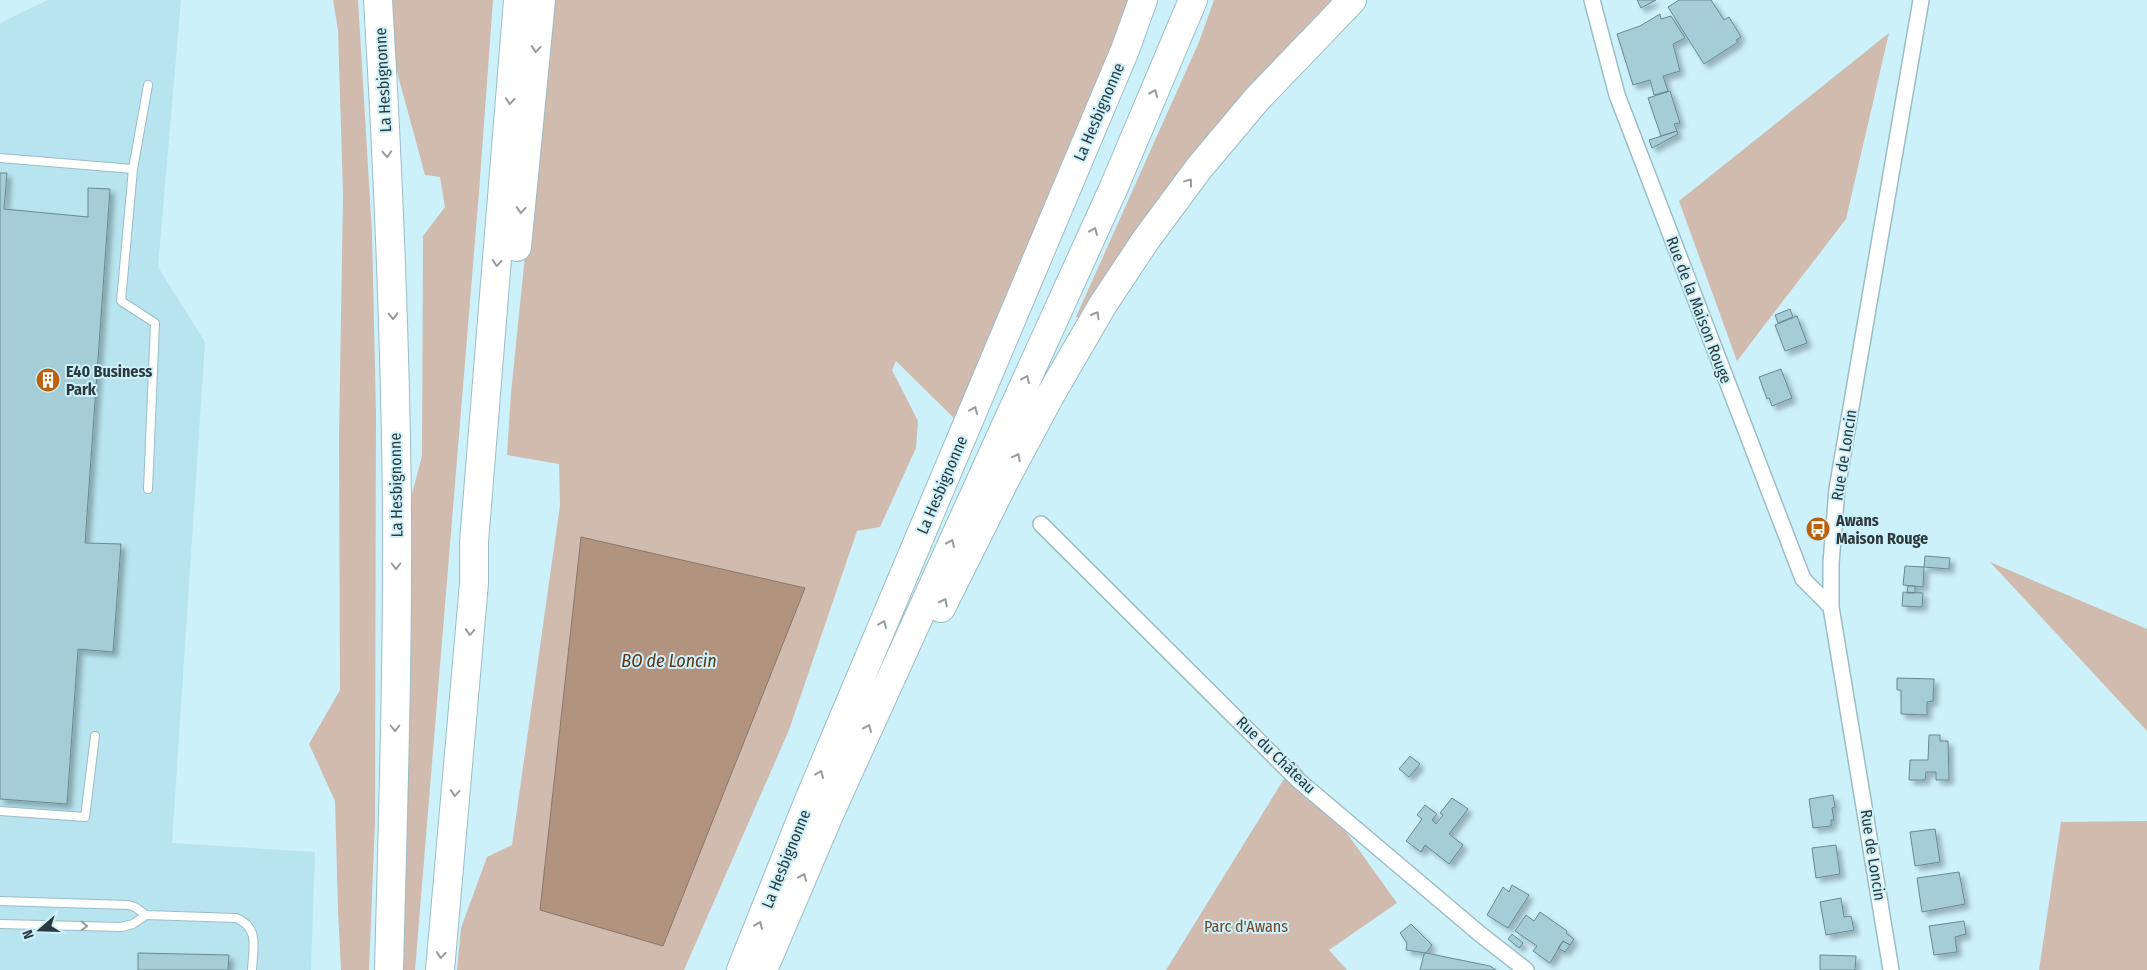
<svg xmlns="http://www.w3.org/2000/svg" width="2147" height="970" viewBox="0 0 2147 970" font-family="'Fira Sans Condensed',sans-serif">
  <defs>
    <filter id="shadow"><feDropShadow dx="4.5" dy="4.5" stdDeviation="2.5" flood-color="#0004"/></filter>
  </defs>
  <rect width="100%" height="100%" fill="#cdf1fb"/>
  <!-- built -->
  <path fill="#b7e4ef" d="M 48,0 L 181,0 L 158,267 L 205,342 L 172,843 L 315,852 L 311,970 L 0,970 L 0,23 Z"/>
  <!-- green -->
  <path fill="#d0bbae" d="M 333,0 L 358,0 L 372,233 L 376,413 L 375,821 L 369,970 L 341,970 L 338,910 L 335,801 L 309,744 L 340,690 L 339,439 L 343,194 L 338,30 Z
    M 391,0 L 493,0 L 479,192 L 415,970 L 398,970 L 408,509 L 422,456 L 423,236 L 445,207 L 440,177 L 425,175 L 396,68 Z
    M 551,0 L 1130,0 L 958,422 L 896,361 L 892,370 L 918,421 L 916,448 L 880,527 L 857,531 L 789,730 L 684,970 L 457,970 L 461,928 L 487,857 L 512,845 L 560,505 L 559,464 L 507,455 L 511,393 Z
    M 1214,0 L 1335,0 L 1081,319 L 1076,317 L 1199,42 Z
    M 1889,33 L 1846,219 L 1737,361 L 1679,201 Z
    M 1990,562 L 2147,629 L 2147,731 Z
    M 1295,761 L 1397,903 L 1329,950 L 1347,970 L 1166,970 Z
    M 2147,821 L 2147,970 L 2039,970 L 2061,822 Z"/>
  <!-- water -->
  <path fill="#b19380" stroke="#89786c" d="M 581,537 L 805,588 L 663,946 L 540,910 Z"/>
  <!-- building -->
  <path fill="#a4cdd8" stroke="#688a92" filter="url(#shadow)" d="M 1637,0 L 1656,0 L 1641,8 Z
    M 1679,0 L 1711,0 L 1724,20 L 1729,17 L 1741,37 L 1736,40 L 1738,42 L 1704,64 L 1668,7 Z
    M 1660,14 L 1661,19 L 1671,16 L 1685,38 L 1673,44 L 1680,71 L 1663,76 L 1668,91 L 1654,95 L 1650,80 L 1633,85 L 1617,34 L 1640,26 Z
    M 1670,91 L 1680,123 L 1674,124 L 1677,131 L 1661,136 L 1648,98 Z
    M 1677,131 L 1678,134 L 1652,148 L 1649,140 Z
    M 0,173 L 7,173 L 4,209 L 88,217 L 88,188 L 110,189 L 85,543 L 121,544 L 113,652 L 78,649 L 67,804 L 0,799 Z
    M 1790,309 L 1793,317 L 1778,323 L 1775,315 Z
    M 1797,316 L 1807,343 L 1785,351 L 1775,325 Z
    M 1781,369 L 1792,398 L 1772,406 L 1769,398 L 1767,399 L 1759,377 Z
    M 1925,556 L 1950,558 L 1949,569 L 1924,567 Z
    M 1905,566 L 1924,567 L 1923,587 L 1903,585 Z
    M 1908,586 L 1915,586 L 1915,593 L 1907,593 Z
    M 1903,592 L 1923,593 L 1922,607 L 1902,606 Z
    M 1897,678 L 1934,679 L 1933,701 L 1927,702 L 1927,715 L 1901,714 L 1901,690 L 1897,690 Z
    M 1929,735 L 1940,735 L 1940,741 L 1948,741 L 1949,780 L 1936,780 L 1936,772 L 1926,772 L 1925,780 L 1909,780 L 1910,760 L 1928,760 Z
    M 1410,756 L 1420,764 L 1409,777 L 1399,769 Z
    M 1833,795 L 1835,807 L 1832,808 L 1834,820 L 1831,820 L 1831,826 L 1813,828 L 1809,799 Z
    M 1452,798 L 1468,809 L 1449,834 L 1463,845 L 1449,864 L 1425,845 L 1421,852 L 1406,841 L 1422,819 L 1417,815 L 1425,805 L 1437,814 L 1432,820 L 1436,824 L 1443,815 L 1440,813 Z
    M 1935,829 L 1940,862 L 1915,866 L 1910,832 Z
    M 1836,845 L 1840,874 L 1816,878 L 1812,848 Z
    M 1959,872 L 1965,904 L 1922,912 L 1917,878 Z
    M 1512,885 L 1529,895 L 1508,928 L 1487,915 L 1503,887 L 1509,892 Z
    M 1841,898 L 1844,917 L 1851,916 L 1854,930 L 1826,935 L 1820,902 Z
    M 1540,912 L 1567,931 L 1566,933 L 1574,939 L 1570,945 L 1563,941 L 1550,963 L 1533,951 L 1537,946 L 1515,931 L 1526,915 L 1534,921 Z
    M 1964,921 L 1966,934 L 1955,937 L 1957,952 L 1934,955 L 1929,926 Z
    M 1411,924 L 1432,945 L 1426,953 L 1406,950 L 1407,943 L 1400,933 Z
    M 1512,934 L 1523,943 L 1519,948 L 1508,939 Z
    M 1563,941 L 1570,945 L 1565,952 L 1558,948 Z
    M 138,953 L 229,955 L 228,970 L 138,970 Z
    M 1426,953 L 1490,966 L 1496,970 L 1420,970 L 1424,954 Z
    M 1820,955 L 1856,956 L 1855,970 L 1820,970 Z"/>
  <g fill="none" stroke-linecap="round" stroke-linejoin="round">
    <defs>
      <path id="service" d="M 0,158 L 133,169 L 121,301 L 155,323 L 148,489
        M 133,169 L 148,85
        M 0,811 L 85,817 L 95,736
        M 0,901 L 128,905 L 135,907 L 146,915 L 236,918 C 260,927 253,949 252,970
        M 0,924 L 121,927 L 133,924 L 146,915"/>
      <path id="minor" d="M 1592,0 L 1617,95 L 1803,579 L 1831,607
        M 1041,524 L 1298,780 L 1480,934 L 1526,970
        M 1891,970 L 1831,607 L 1831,563 L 1837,489 L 1921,0"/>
      <path id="motorway" d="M 378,0 C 388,167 395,334 397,502 C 398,658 393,814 389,970
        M 517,247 L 541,0
        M 941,608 L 1006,478 L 1051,394 L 1102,306 L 1145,241 L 1199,168 L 1257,99 L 1352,0
        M 440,970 L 474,583 L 474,542 L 518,0
        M 741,970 L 809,800 L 1125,50 L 1143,0
        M 763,970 L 829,815 L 1114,187 L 1193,0"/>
    </defs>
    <!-- service casing -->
    <use href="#service" stroke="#9abdc6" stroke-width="10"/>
    <!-- minor casing -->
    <use href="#minor" stroke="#9abdc6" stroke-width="18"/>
    <!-- motorway casing -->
    <use href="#motorway" stroke="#9abdc6" stroke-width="30"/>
    <!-- service -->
    <use href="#service" stroke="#fff" stroke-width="8"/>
    <!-- minor -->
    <use href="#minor" stroke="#fff" stroke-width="15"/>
    <!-- motorway -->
    <use href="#motorway" stroke="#fff" stroke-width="28"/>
  </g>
  <!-- one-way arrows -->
  <defs><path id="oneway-chevron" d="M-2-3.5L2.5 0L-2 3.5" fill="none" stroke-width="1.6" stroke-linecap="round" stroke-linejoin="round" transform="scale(1.25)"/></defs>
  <g stroke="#969c9e">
    <use href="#oneway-chevron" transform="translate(536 49) rotate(95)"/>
    <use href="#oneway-chevron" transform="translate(1154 93) rotate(-67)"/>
    <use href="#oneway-chevron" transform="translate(510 101) rotate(94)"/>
    <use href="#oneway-chevron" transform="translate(387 154) rotate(87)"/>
    <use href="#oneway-chevron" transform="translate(1189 182) rotate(-53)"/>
    <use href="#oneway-chevron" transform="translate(521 210) rotate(95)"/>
    <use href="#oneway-chevron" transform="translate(1094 231) rotate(-66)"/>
    <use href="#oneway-chevron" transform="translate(497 263) rotate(95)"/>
    <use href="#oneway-chevron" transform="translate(1096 315) rotate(-60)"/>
    <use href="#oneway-chevron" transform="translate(393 316) rotate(89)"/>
    <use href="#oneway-chevron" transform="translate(1026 379) rotate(-65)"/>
    <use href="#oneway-chevron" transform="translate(974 410) rotate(-67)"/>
    <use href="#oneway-chevron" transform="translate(1017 457) rotate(-62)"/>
    <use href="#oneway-chevron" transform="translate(951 543) rotate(-66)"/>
    <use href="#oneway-chevron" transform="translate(396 566) rotate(90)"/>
    <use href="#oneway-chevron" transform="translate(944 602) rotate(-63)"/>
    <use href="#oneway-chevron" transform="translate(883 624) rotate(-67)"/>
    <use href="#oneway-chevron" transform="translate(470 632) rotate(95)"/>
    <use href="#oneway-chevron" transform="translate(395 728) rotate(90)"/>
    <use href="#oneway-chevron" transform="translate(868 728) rotate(-66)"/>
    <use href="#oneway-chevron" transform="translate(820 774) rotate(-67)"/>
    <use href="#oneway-chevron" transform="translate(455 793) rotate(95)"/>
    <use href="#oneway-chevron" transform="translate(803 877) rotate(-67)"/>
    <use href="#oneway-chevron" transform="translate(759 925) rotate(-68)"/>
    <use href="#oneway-chevron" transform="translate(84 926) rotate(2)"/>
    <use href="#oneway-chevron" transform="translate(441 955) rotate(95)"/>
  </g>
  <!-- icons -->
  <defs>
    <symbol id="building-disc" viewBox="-11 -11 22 22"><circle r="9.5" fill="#bc600b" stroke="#cdf1fb"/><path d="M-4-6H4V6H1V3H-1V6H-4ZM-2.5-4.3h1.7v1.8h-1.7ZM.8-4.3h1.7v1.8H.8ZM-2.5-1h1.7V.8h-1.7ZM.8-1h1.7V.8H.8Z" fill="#fff"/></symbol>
    <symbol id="bus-disc" viewBox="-11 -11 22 22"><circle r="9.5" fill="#bc600b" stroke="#cdf1fb"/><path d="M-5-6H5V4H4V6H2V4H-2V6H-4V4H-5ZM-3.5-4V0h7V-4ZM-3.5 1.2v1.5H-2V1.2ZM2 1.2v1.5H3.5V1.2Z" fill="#fff"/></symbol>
  </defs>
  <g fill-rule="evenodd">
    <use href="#building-disc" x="34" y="366" width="28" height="28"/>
    <use href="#bus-disc" x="1804" y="515" width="28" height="28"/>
  </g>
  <g text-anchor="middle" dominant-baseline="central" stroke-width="4" stroke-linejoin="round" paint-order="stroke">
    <!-- street labels -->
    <g font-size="16" fill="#2c3a3e" stroke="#cdf1fb">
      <text transform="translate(383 80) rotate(-93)">La Hesbignonne</text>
      <text transform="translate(1099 112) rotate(-67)">La Hesbignonne</text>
      <text transform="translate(1699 310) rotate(69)">Rue de la Maison Rouge</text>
      <text transform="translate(1844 455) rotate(-81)">Rue de Loncin</text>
      <text transform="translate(396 485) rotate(-91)">La Hesbignonne</text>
      <text transform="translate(942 485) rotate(-67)">La Hesbignonne</text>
      <text transform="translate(1276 755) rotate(44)">Rue du Château</text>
      <text transform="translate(1873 855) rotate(81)">Rue de Loncin</text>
      <text transform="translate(786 859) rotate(-68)">La Hesbignonne</text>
    </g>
    <!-- poi labels -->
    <g font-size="16" font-weight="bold" fill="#2c3a3e" stroke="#cdf1fb" text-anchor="start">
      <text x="66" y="371">E40 Business<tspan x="66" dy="18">Park</tspan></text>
      <text x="1836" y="520">Awans<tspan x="1836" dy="18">Maison Rouge</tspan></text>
    </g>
    <!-- park labels -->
    <g font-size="16" fill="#734627" stroke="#cdf1fb">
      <text x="1246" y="926">Parc d'Awans</text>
    </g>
    <!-- water labels -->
    <g font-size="18" font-style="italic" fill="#5e3314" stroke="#cdf1fb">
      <text x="669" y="661">BO de Loncin</text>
    </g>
  </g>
  <!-- north arrow -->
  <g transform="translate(40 930) rotate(250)" stroke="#cdf1fb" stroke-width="4" paint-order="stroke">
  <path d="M0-4L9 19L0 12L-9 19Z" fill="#2c3a3e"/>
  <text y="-8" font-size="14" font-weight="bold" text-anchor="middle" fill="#2c3a3e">N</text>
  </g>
</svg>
